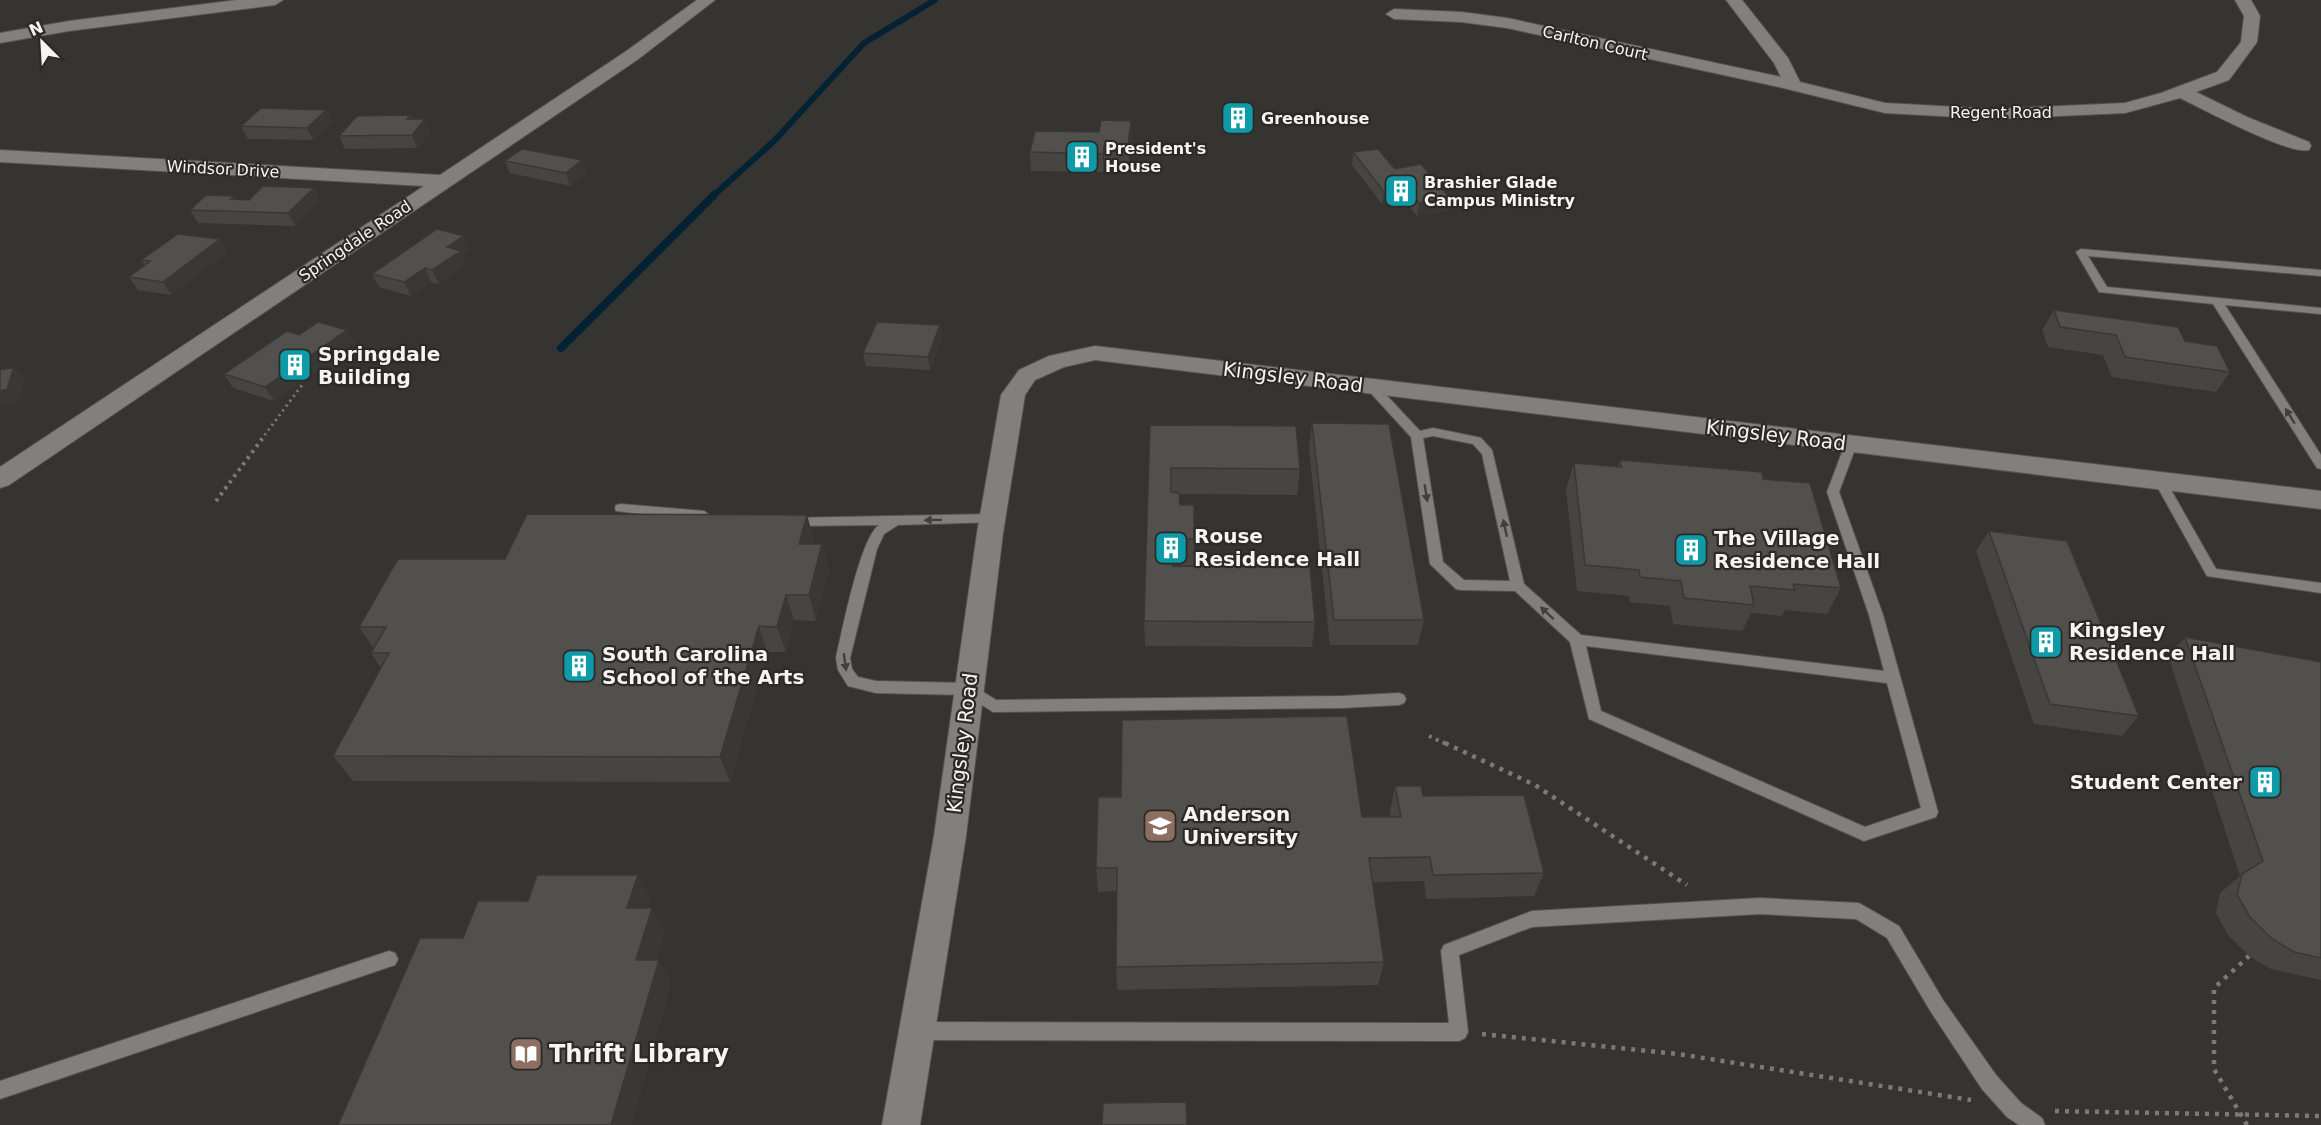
<svg xmlns="http://www.w3.org/2000/svg" width="2321" height="1125" viewBox="0 0 2321 1125" font-family="'DejaVu Sans',sans-serif">
  <rect width="100%" height="100%" fill="#353431"/>
  <g fill="none" stroke-linecap="round" stroke-linejoin="round">
    <!-- stream-far1 -->
    <path stroke="#032233" stroke-width="6" d="M 713,196 L 775,140 L 864,43 L 935,0"/>
    <!-- stream -->
    <path stroke="#032233" stroke-width="8" d="M 561,348 L 714,195"/>
    <defs>
      <path id="lane" d="M 2081,249 L 2321,270 L 2321,276 L 2088,256 L 2107,287 L 2321,308 L 2321,314 L 2225,305 L 2321,455 L 2321,469 L 2317,468 L 2213,304 L 2099,292 L 2076,252 Z
        M 1371,382 L 1375,383 L 1420,431 L 1433,428 L 1477,437 L 1481,438 L 1492,450 L 1524,584 L 1581,635 L 1884,671 L 1869,615 L 1827,492 L 1845,444 L 1851,440 L 1855,441 L 1857,444 L 1839,492 L 1883,615 L 1938,812 L 1936,817 L 1864,841 L 1589,719 L 1570,642 L 1515,591 L 1461,590 L 1456,589 L 1430,564 L 1411,437 L 1367,389 L 1365,386 L 1367,383 ZM 1433,436 L 1473,444 L 1482,454 L 1510,581 L 1464,580 L 1443,562 L 1423,438 ZM 1586,646 L 1887,683 L 1921,808 L 1865,827 L 1601,711 Z
        M 2160,477 L 2166,481 L 2216,569 L 2321,583 L 2321,593 L 2207,576 L 2154,481 Z
        M 621,504 L 704,511 L 711,516 L 704,521 L 616,511 L 615,508 L 616,505 Z
        M 992,514 L 997,516 L 999,519 L 997,522 L 898,525 L 884,534 L 877,549 L 850,658 L 852,669 L 858,677 L 876,681 L 969,683 L 996,700 L 1342,696 L 1399,693 L 1404,695 L 1406,699 L 1404,703 L 1399,705 L 1342,708 L 993,712 L 966,695 L 876,693 L 848,686 L 838,670 L 836,658 C 842,632 860,538 879,525 L 792,526 L 787,524 L 785,521 L 787,518 Z
        M 1760,898 L 1859,903 L 1899,926 L 1943,1000 L 1996,1075 L 2021,1103 L 2042,1118 L 2045,1125 L 2019,1125 L 2007,1117 L 1982,1089 L 1931,1012 L 1887,938 L 1856,919 L 1760,914 L 1532,927 L 1459,955 L 1468,1032 L 1465,1038 L 1459,1041 L 919,1040 L 913,1037 L 910,1031 L 913,1025 L 919,1022 L 1449,1023 L 1441,951 L 1444,945 L 1532,911 Z
        M 389,951 L 395,953 L 398,959 L 395,965 L 389,967 L 0,1099 L 0,1081 Z"/>
      <path id="street" d="M 237,0 L 283,0 L 275,5 L 69,31 L 0,43 L 0,33 L 69,21 Z
        M 697,0 L 715,0 L 637,60 L 9,485 L 0,488 L 0,467 L 424,186 L 0,162 L 0,150 L 440,175 L 625,52 Z
        M 1726,0 L 1742,0 L 1788,58 L 1800,82 L 1885,103 L 1994,109 L 2125,103 L 2161,93 L 2217,72 L 2241,42 L 2244,16 L 2235,0 L 2251,0 L 2260,16 L 2257,42 L 2229,80 L 2196,92 L 2247,117 L 2309,142 L 2311,146 L 2309,150 C 2288,155 2203,109 2180,98 L 2125,113 L 1994,119 L 1885,113 L 1779,87 L 1507,28 L 1461,22 L 1394,19 L 1386,14 L 1394,9 L 1461,12 L 1507,18 L 1781,77 L 1774,63 Z
        M 1095,346 L 2321,491 L 2321,509 L 1095,360 L 1064,367 L 1035,380 L 1025,395 L 1003,533 L 966,836 L 920,1125 L 882,1125 L 934,836 L 977,533 L 1001,395 L 1019,370 L 1049,356 Z"/>
    </defs>
    <!-- lane casing -->
    <use href="#lane" stroke="#555452" stroke-width="2"/>
    <!-- street casing -->
    <use href="#street" stroke="#555452" stroke-width="2"/>
    <!-- path-far2 -->
    <path stroke="#7b7a77" stroke-width="3" stroke-dasharray="2 4" stroke-linecap="butt" d="M 261,440 L 302,385 L 302,381"/>
    <!-- path-far1 -->
    <path stroke="#7b7a77" stroke-width="4" stroke-dasharray="3 4.5" stroke-linecap="butt" d="M 216,501 L 262,439
      M 1429,736 L 1448,745"/>
    <!-- path -->
    <path stroke="#7b7a77" stroke-width="4.5" stroke-dasharray="4 6" stroke-linecap="butt" d="M 1445,743 L 1535,785 L 1687,885
      M 1482,1034 L 1678,1054 L 1971,1100
      M 2055,1111 L 2321,1116
      M 2247,1125 L 2214,1069 L 2214,988 L 2249,956"/>
    <!-- lane -->
    <use href="#lane" fill="#82807d" fill-rule="evenodd"/>
    <!-- street -->
    <use href="#street" fill="#82807d" fill-rule="evenodd"/>
  </g>
  <!-- wall -->
  <path fill="#464542" d="M 1227,109 L 1250,116 L 1249,122 L 1226,122 Z
    M 326,110 L 332,122 L 313,140 L 248,139 L 241,126 Z
    M 410,115 L 412,119 L 425,119 L 430,132 L 417,148 L 345,149 L 339,136 Z
    M 1131,121 L 1132,139 L 1129,165 L 1104,164 L 1103,172 L 1031,171 L 1030,152 L 1099,132 Z
    M 1353,152 L 1395,169 L 1447,211 L 1417,216 L 1405,201 L 1382,204 L 1352,165 Z
    M 505,161 L 587,173 L 570,186 L 510,173 Z
    M 314,188 L 320,200 L 295,226 L 198,223 L 190,210 L 234,196 L 236,199 L 249,200 Z
    M 220,239 L 227,252 L 171,295 L 138,290 L 129,277 L 145,266 L 141,260 Z
    M 470,249 L 462,254 L 466,264 L 439,284 L 431,282 L 411,296 L 379,287 L 372,274 Z
    M 2054,310 L 2185,341 L 2230,372 L 2216,392 L 2112,377 L 2103,355 L 2048,347 L 2042,330 Z
    M 940,325 L 942,339 L 930,370 L 866,366 L 863,353 Z
    M 347,330 L 354,343 L 274,401 L 233,388 L 224,374 L 299,335 Z
    M 1312,423 L 1424,620 L 1418,645 L 1330,645 L 1309,449 Z
    M 1150,425 L 1300,469 L 1297,495 L 1179,494 L 1180,505 L 1194,539 L 1194,565 L 1173,565 L 1173,566 L 1315,622 L 1312,647 L 1145,646 L 1144,621 Z
    M 1620,460 L 1763,479 L 1841,588 L 1827,614 L 1785,610 L 1782,616 L 1751,613 L 1742,631 L 1673,624 L 1670,606 L 1630,602 L 1629,596 L 1577,591 L 1566,489 L 1574,463 L 1617,467 Z
    M 807,515 L 814,541 L 813,544 L 822,544 L 829,570 L 816,621 L 794,620 L 786,652 L 767,652 L 730,782 L 353,781 L 333,756 L 381,668 L 371,653 L 374,649 L 359,627 L 505,559 Z
    M 1989,531 L 2139,716 L 2122,736 L 2034,724 L 1976,551 Z
    M 2185,637 L 2321,662 L 2321,980 L 2271,969 L 2249,956 L 2228,935 L 2216,913 L 2220,893 L 2240,876 L 2168,656 Z
    M 1395,786 L 1423,796 L 1544,873 L 1534,896 L 1426,899 L 1424,881 L 1372,882 L 1384,962 L 1378,985 L 1117,990 L 1116,967 L 1117,891 L 1098,892 L 1096,868 L 1362,817 L 1391,817 L 1390,811 Z"/>
  <!-- shaded-wall -->
  <path fill="#393836" d="M 326,110 L 332,122 L 313,140 L 307,128 Z
    M 425,119 L 430,132 L 417,148 L 412,135 Z
    M 1131,121 L 1132,139 L 1129,165 L 1128,146 Z
    M 1104,146 L 1104,164 L 1103,172 L 1103,154 Z
    M 582,160 L 587,173 L 570,186 L 566,173 Z
    M 314,188 L 320,200 L 295,226 L 288,213 Z
    M 1407,188 L 1405,201 L 1382,204 L 1384,192 Z
    M 1450,198 L 1447,211 L 1417,216 L 1419,203 Z
    M 464,236 L 470,249 L 462,254 L 466,264 L 439,284 L 432,270 L 447,247 Z
    M 220,239 L 227,252 L 171,295 L 163,282 Z
    M 425,268 L 431,282 L 411,296 L 404,282 Z
    M 940,325 L 942,339 L 930,370 L 928,357 Z
    M 347,330 L 354,343 L 274,401 L 265,387 Z
    M 14,367 L 25,380 L 18,403 L 0,407 L 0,391 Z
    M 807,515 L 814,541 L 807,570 L 799,544 Z
    M 822,544 L 829,570 L 816,621 L 809,595 Z
    M 786,595 L 794,620 L 786,652 L 777,627 Z
    M 759,626 L 767,652 L 730,782 L 720,757 Z
    M 638,875 L 651,899 L 641,932 L 627,908 Z
    M 652,908 L 665,932 L 650,982 L 636,960 Z
    M 659,960 L 672,982 L 632,1125 L 611,1125 Z"/>
  <!-- building -->
  <path fill="#51504d" stroke="#393836" stroke-width="1.5" d="M 261,108 L 326,110 L 307,128 L 241,126 Z
    M 1227,109 L 1249,109 L 1250,116 L 1226,115 Z
    M 410,115 L 407,119 L 425,119 L 412,135 L 339,136 L 357,116 Z
    M 1101,120 L 1131,121 L 1128,146 L 1104,146 L 1103,154 L 1030,152 L 1035,131 L 1099,132 Z
    M 522,149 L 582,160 L 566,173 L 505,161 Z
    M 1378,149 L 1395,169 L 1421,164 L 1450,198 L 1419,203 L 1407,188 L 1384,192 L 1353,152 Z
    M 263,186 L 314,188 L 288,213 L 190,210 L 206,195 L 234,196 L 231,199 L 249,200 Z
    M 437,229 L 464,236 L 447,247 L 461,251 L 432,270 L 425,268 L 404,282 L 372,274 Z
    M 178,234 L 220,239 L 163,282 L 129,277 L 150,261 L 141,260 Z
    M 2054,310 L 2178,327 L 2185,341 L 2217,346 L 2230,372 L 2125,357 L 2116,335 L 2060,327 Z
    M 318,322 L 347,330 L 265,387 L 224,374 L 287,331 L 299,335 Z
    M 877,322 L 940,325 L 928,357 L 863,353 Z
    M 14,367 L 7,389 L 0,391 L 0,370 Z
    M 1312,423 L 1389,424 L 1424,620 L 1334,620 Z
    M 1150,425 L 1296,426 L 1300,469 L 1171,468 L 1171,492 L 1179,493 L 1180,505 L 1194,505 L 1194,539 L 1173,539 L 1173,566 L 1310,567 L 1315,622 L 1144,621 Z
    M 1620,460 L 1762,472 L 1763,479 L 1810,483 L 1841,588 L 1793,584 L 1795,590 L 1750,586 L 1754,605 L 1684,598 L 1681,581 L 1640,577 L 1639,570 L 1585,565 L 1574,463 L 1621,467 Z
    M 527,514 L 807,515 L 799,544 L 822,544 L 809,595 L 786,595 L 777,627 L 759,626 L 720,757 L 333,756 L 389,653 L 371,653 L 386,627 L 359,627 L 398,559 L 505,559 Z
    M 1989,531 L 2067,541 L 2139,716 L 2050,704 Z
    M 2185,637 L 2321,662 L 2321,958 L 2294,952 L 2271,938 L 2250,917 L 2237,895 L 2242,874 L 2263,861 Z
    M 1347,716 L 1362,817 L 1401,817 L 1395,786 L 1421,786 L 1423,796 L 1524,795 L 1544,873 L 1433,875 L 1430,857 L 1369,858 L 1384,962 L 1116,967 L 1117,868 L 1096,868 L 1098,797 L 1121,797 L 1122,720 Z
    M 537,875 L 638,875 L 627,908 L 652,908 L 636,960 L 659,960 L 611,1125 L 338,1125 L 420,938 L 463,938 L 478,901 L 528,901 Z
    M 1186,1102 L 1187,1125 L 1102,1125 L 1103,1103 Z"/>
  <!-- one-way arrows -->
  <defs><path id="oneway-solid" d="M-6-.8H1V-3.2L6.5 0L1 3.2V.8H-6Z" transform="scale(1.5)"/></defs>
  <g fill="#41403c">
    <use href="#oneway-solid" transform="translate(2290 416) rotate(-122)"/>
    <use href="#oneway-solid" transform="translate(1426 493) rotate(81)"/>
    <use href="#oneway-solid" transform="translate(933 520) rotate(179)"/>
    <use href="#oneway-solid" transform="translate(1505 528) rotate(-102)"/>
    <use href="#oneway-solid" transform="translate(1547 613) rotate(-137)"/>
    <use href="#oneway-solid" transform="translate(845 662) rotate(82)"/>
  </g>
  <!-- icons -->
  <defs>
    <symbol id="building-square" viewBox="-11 -11 22 22"><rect x="-9" y="-9" width="18" height="18" rx="4" fill="#0f9aa8" stroke="#2b2a27"/><path d="M-4-6H4V6H1V3H-1V6H-4ZM-2.5-4.3h1.7v1.8h-1.7ZM.8-4.3h1.7v1.8H.8ZM-2.5-1h1.7V.8h-1.7ZM.8-1h1.7V.8H.8Z" fill="#fff"/></symbol>
    <symbol id="university-square" viewBox="-11 -11 22 22"><rect x="-9" y="-9" width="18" height="18" rx="4" fill="#8d6e63" stroke="#2b2a27"/><path d="M0-5L7-2L0 1L-7-2ZM-4 1L0 2.5L4 1V4Q0 6-4 4Z" fill="#fff"/></symbol>
    <symbol id="library-square" viewBox="-11 -11 22 22"><rect x="-9" y="-9" width="18" height="18" rx="4" fill="#8d6e63" stroke="#2b2a27"/><path d="M-6-4Q-3-5.5-.7-3.5V5Q-3 3-6 4ZM6-4Q3-5.5 .7-3.5V5Q3 3 6 4Z" fill="#fff"/></symbol>
  </defs>
  <g fill-rule="evenodd">
    <use href="#building-square" x="1219" y="99" width="38" height="38"/>
    <use href="#building-square" x="1063" y="138" width="38" height="38"/>
    <use href="#building-square" x="1382" y="172" width="38" height="38"/>
    <use href="#building-square" x="276" y="346" width="38" height="38"/>
    <use href="#building-square" x="1152" y="529" width="38" height="38"/>
    <use href="#building-square" x="1672" y="531" width="38" height="38"/>
    <use href="#building-square" x="2027" y="623" width="38" height="38"/>
    <use href="#building-square" x="560" y="647" width="38" height="38"/>
    <use href="#building-square" x="2246" y="763" width="38" height="38"/>
    <use href="#university-square" x="1141" y="807" width="38" height="38"/>
    <use href="#library-square" x="507" y="1035" width="38" height="38"/>
  </g>
  <g text-anchor="middle" dominant-baseline="central" stroke-width="4.5" stroke-linejoin="round" paint-order="stroke">
    <!-- far-street labels -->
    <g font-size="16" fill="#f6f5f3" stroke="#2b2a27">
      <text transform="translate(1595 43) rotate(13)">Carlton Court</text>
      <text x="2001" y="112">Regent Road</text>
      <text transform="translate(223 169) rotate(3)">Windsor Drive</text>
      <text transform="translate(355 241) rotate(-34)">Springdale Road</text>
    </g>
    <!-- far-poi labels -->
    <g font-size="16" font-weight="bold" fill="#f6f5f3" stroke="#2b2a27" text-anchor="start">
      <text x="1261" y="118">Greenhouse</text>
      <text x="1105" y="148">President's<tspan x="1105" dy="18">House</tspan></text>
      <text x="1424" y="182">Brashier Glade<tspan x="1424" dy="18">Campus Ministry</tspan></text>
    </g>
    <!-- poi labels -->
    <g font-size="20" font-weight="bold" fill="#f6f5f3" stroke="#2b2a27" text-anchor="start">
      <text x="318" y="354">Springdale<tspan x="318" dy="23">Building</tspan></text>
      <text x="1194" y="536">Rouse<tspan x="1194" dy="23">Residence Hall</tspan></text>
      <text x="1714" y="538">The Village<tspan x="1714" dy="23">Residence Hall</tspan></text>
      <text x="2069" y="630">Kingsley<tspan x="2069" dy="23">Residence Hall</tspan></text>
      <text x="602" y="654">South Carolina<tspan x="602" dy="23">School of the Arts</tspan></text>
      <text x="2242" y="782" text-anchor="end">Student Center</text>
      <text x="1183" y="814">Anderson<tspan x="1183" dy="23">University</tspan></text>
    </g>
    <!-- street labels -->
    <g font-size="20" fill="#f6f5f3" stroke="#2b2a27">
      <text transform="translate(1293 377) rotate(7)">Kingsley Road</text>
      <text transform="translate(1776 435) rotate(7)">Kingsley Road</text>
      <text transform="translate(962 743) rotate(-83)">Kingsley Road</text>
    </g>
    <!-- near-poi labels -->
    <g font-size="24" font-weight="bold" fill="#f6f5f3" stroke="#2b2a27" text-anchor="start">
      <text x="549" y="1054">Thrift Library</text>
    </g>
  </g>
  <!-- north arrow -->
  <g transform="translate(42 42) rotate(336)" stroke="#2b2a27" stroke-width="4.5" paint-order="stroke">
  <path d="M0-4.5L10 22L0 15L-10 22Z" fill="#f6f5f3"/>
  <text y="-9" font-size="16" font-weight="bold" text-anchor="middle" fill="#f6f5f3">N</text>
  </g>
</svg>
